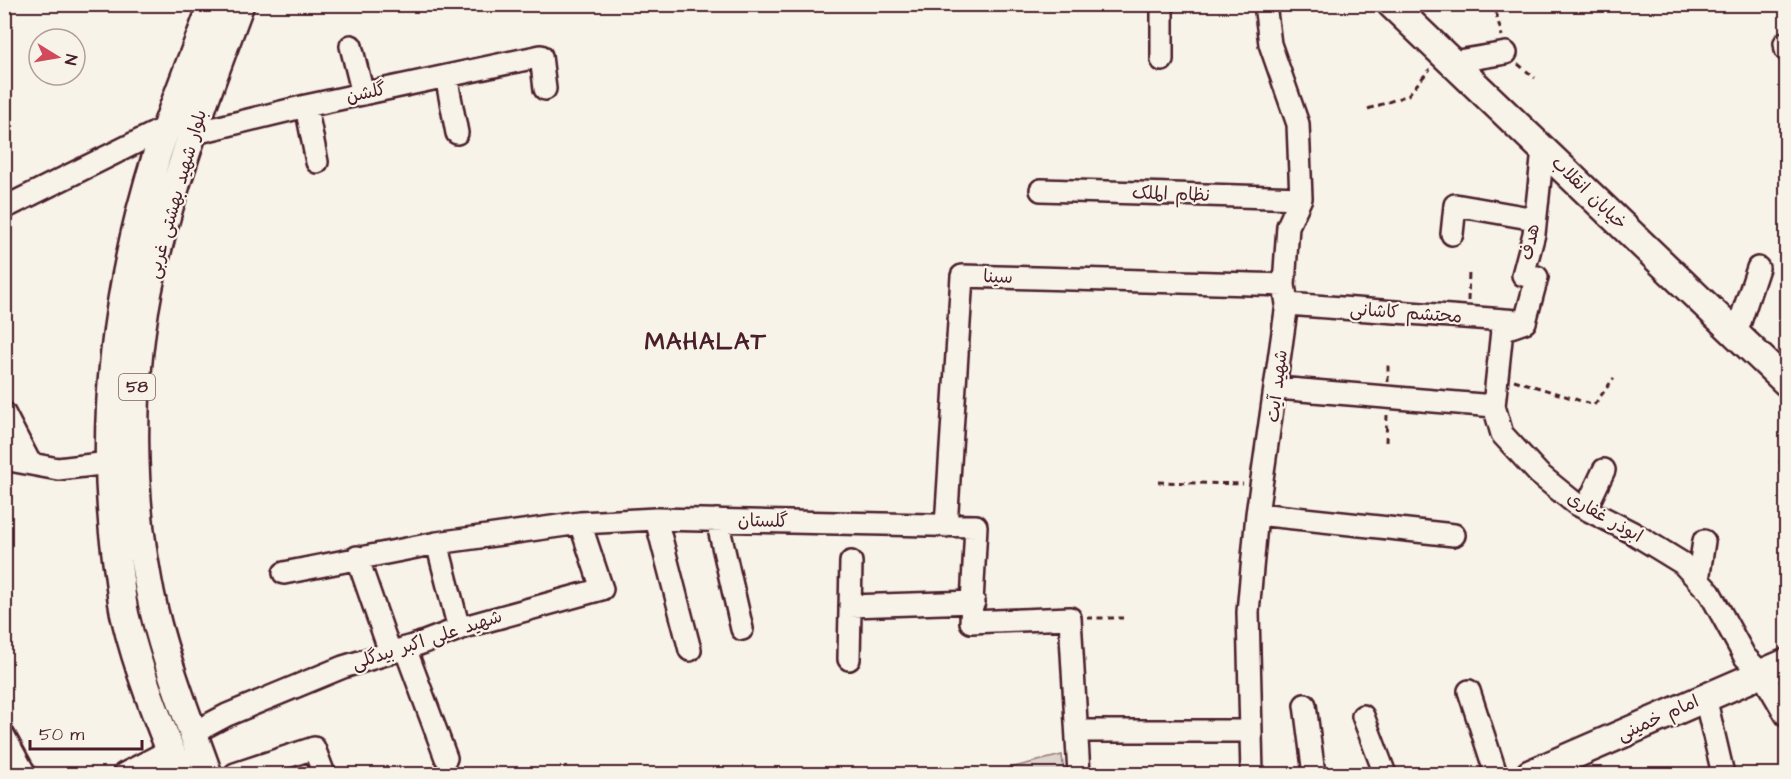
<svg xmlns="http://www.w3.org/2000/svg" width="1791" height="779" viewBox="0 0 1791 779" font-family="'Architects Daughter','Playpen Sans Arabic',sans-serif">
  <rect width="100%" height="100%" fill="#f7f3e8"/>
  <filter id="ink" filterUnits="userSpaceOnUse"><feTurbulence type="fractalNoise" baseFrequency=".0167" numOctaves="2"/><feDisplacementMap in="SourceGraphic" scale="12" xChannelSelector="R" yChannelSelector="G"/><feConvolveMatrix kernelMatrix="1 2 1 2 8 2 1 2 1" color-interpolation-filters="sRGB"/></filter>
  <g filter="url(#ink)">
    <!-- green -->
    <path fill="#ded4cc" stroke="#947a7c" stroke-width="1.5" d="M 1062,755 L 1064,774 L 986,774 Z"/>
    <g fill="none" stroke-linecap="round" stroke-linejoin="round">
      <defs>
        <path id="minor" d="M 1785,43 L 1786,50
          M 351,46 L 363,94
          M 1162,60 L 1162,4
          M 1452,62 L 1506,53
          M 446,76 L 457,133
          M 306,106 L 317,162
          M 191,134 L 306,106 L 541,56 L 545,89
          M 1041,190 L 1301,198
          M 4,208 L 167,127
          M 1452,234 L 1455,205 L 1535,219
          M 1287,304 L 1518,321
          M 1525,322 L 1502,330 L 1494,406 L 1502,434 L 1539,474 L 1576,504 L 1633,533 L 1682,563 L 1710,593 L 1745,657 L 1762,674 L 1786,715
          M 1525,322 L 1537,277 L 1523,275 L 1534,234 L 1543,150
          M 1736,334 L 1758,268
          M 1277,388 L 1494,406
          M 4,413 L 30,463
          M 4,459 L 58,469 L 109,463
          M 1586,508 L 1604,470
          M 1257,514 L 1454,535
          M 656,519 L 690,650
          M 717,520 L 742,629
          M 946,526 L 962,276 L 1284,285
          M 437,543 L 459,629
          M 357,557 L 390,652
          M 284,573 L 437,543 L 580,523 L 656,519 L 976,526 L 971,622 L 1070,618 L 1079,774
          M 1698,580 L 1704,541
          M 850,606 L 974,602
          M 405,648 L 446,758
          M 849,659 L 851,562
          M 1469,691 L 1496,774
          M 1705,697 L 1723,774
          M 1305,705 L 1314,774
          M 1363,716 L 1385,774
          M 1077,731 L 1250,731
          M 193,733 L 227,715 L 343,667 L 419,644 L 464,627 L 602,589 L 580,523
          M 4,736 L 25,774
          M 124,774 L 170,750
          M 235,774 L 314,748 L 324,774
          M 1252,774 L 1248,612 L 1257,514 L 1287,304 L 1284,285 L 1288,226 L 1301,198 L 1298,124 L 1270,44 L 1265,4"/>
        <path id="major" d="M 1391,4 L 1786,382
          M 180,774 C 159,723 138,670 125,616 C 121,598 120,580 117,562 C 98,427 116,283 157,154 C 174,103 194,54 213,4
          M 208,774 C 189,721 167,666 154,611 C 129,504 128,378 152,272 C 173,180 207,93 240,4
          M 1530,774 L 1786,663"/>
      </defs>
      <!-- minor casing -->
      <use href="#minor" stroke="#4a1f2b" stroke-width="26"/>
      <!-- major casing -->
      <use href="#major" stroke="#4a1f2b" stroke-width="32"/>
      <!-- path -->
      <path stroke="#4a1f2b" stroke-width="3" stroke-dasharray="6 4.5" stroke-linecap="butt" d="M 1496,13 L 1502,36
        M 1518,64 L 1535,78
        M 1368,109 L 1408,95 L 1430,69
        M 1468,301 L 1469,271
        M 1514,380 L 1594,405 L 1614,378
        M 1388,382 L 1388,362
        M 1386,442 L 1387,415
        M 1780,463 L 1784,449 L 1786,449
        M 1158,482 L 1243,484
        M 1087,618 L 1123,618"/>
      <!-- minor -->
      <use href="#minor" stroke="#f7f3e8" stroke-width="21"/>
      <!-- major -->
      <use href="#major" stroke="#f7f3e8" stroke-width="27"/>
    </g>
  </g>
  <g text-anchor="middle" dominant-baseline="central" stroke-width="4.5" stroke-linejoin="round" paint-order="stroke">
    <!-- shield labels -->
    <rect fill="#f7f3e8" stroke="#7e5f64" stroke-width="1.5" x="119" y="374" width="36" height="26" rx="4.5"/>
    <g font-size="16" font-weight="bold" fill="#4a1f2b">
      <text x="137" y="387">58</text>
    </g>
    <!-- street labels -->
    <g font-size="18" fill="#4a1f2b" stroke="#f7f3e8">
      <text transform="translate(366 93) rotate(-12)">گلشن</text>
      <text transform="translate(1589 193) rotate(44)">خیابان انقلاب</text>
      <text transform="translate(177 194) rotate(-74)">بلوار شهید بهشتی غربی</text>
      <text transform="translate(1171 194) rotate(2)">نظام الملک</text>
      <text transform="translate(1530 242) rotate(-78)">هدف</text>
      <text transform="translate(998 277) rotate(2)">سینا</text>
      <text transform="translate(1406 313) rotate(4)">محتشم کاشانی</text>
      <text transform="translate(1277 386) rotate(-83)">شهید آیت</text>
      <text transform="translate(1605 517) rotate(30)">ابوذر غفاری</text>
      <text transform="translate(763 521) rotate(1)">گلستان</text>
      <text transform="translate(427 640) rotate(-18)">شهید علی اکبر بیدگلی</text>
      <text transform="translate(1658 718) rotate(-24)">امام خمینی</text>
    </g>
    <!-- district labels -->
    <g font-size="24" font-weight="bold" letter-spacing="1.5" fill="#4a1f2b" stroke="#f7f3e8">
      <text x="706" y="342">MAHALAT</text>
    </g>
  </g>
  <!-- margin -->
  <rect width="1791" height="779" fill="none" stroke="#f7f3e8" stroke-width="24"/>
  <rect x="12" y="12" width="1767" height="755" fill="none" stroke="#4a1f2b" stroke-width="2" filter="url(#ink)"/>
  <!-- north arrow -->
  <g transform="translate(57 57) rotate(101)"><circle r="28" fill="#f7f3e8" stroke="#b29e9c" stroke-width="1.5"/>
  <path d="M0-4.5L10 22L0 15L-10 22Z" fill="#d1495b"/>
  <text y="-9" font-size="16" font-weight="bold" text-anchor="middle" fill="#4a1f2b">N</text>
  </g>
  <!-- scale -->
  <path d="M30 740v9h112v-9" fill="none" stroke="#4a1f2b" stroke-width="3"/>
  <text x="39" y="740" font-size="18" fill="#4a1f2b" stroke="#f7f3e8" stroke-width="4.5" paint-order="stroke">50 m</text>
</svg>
